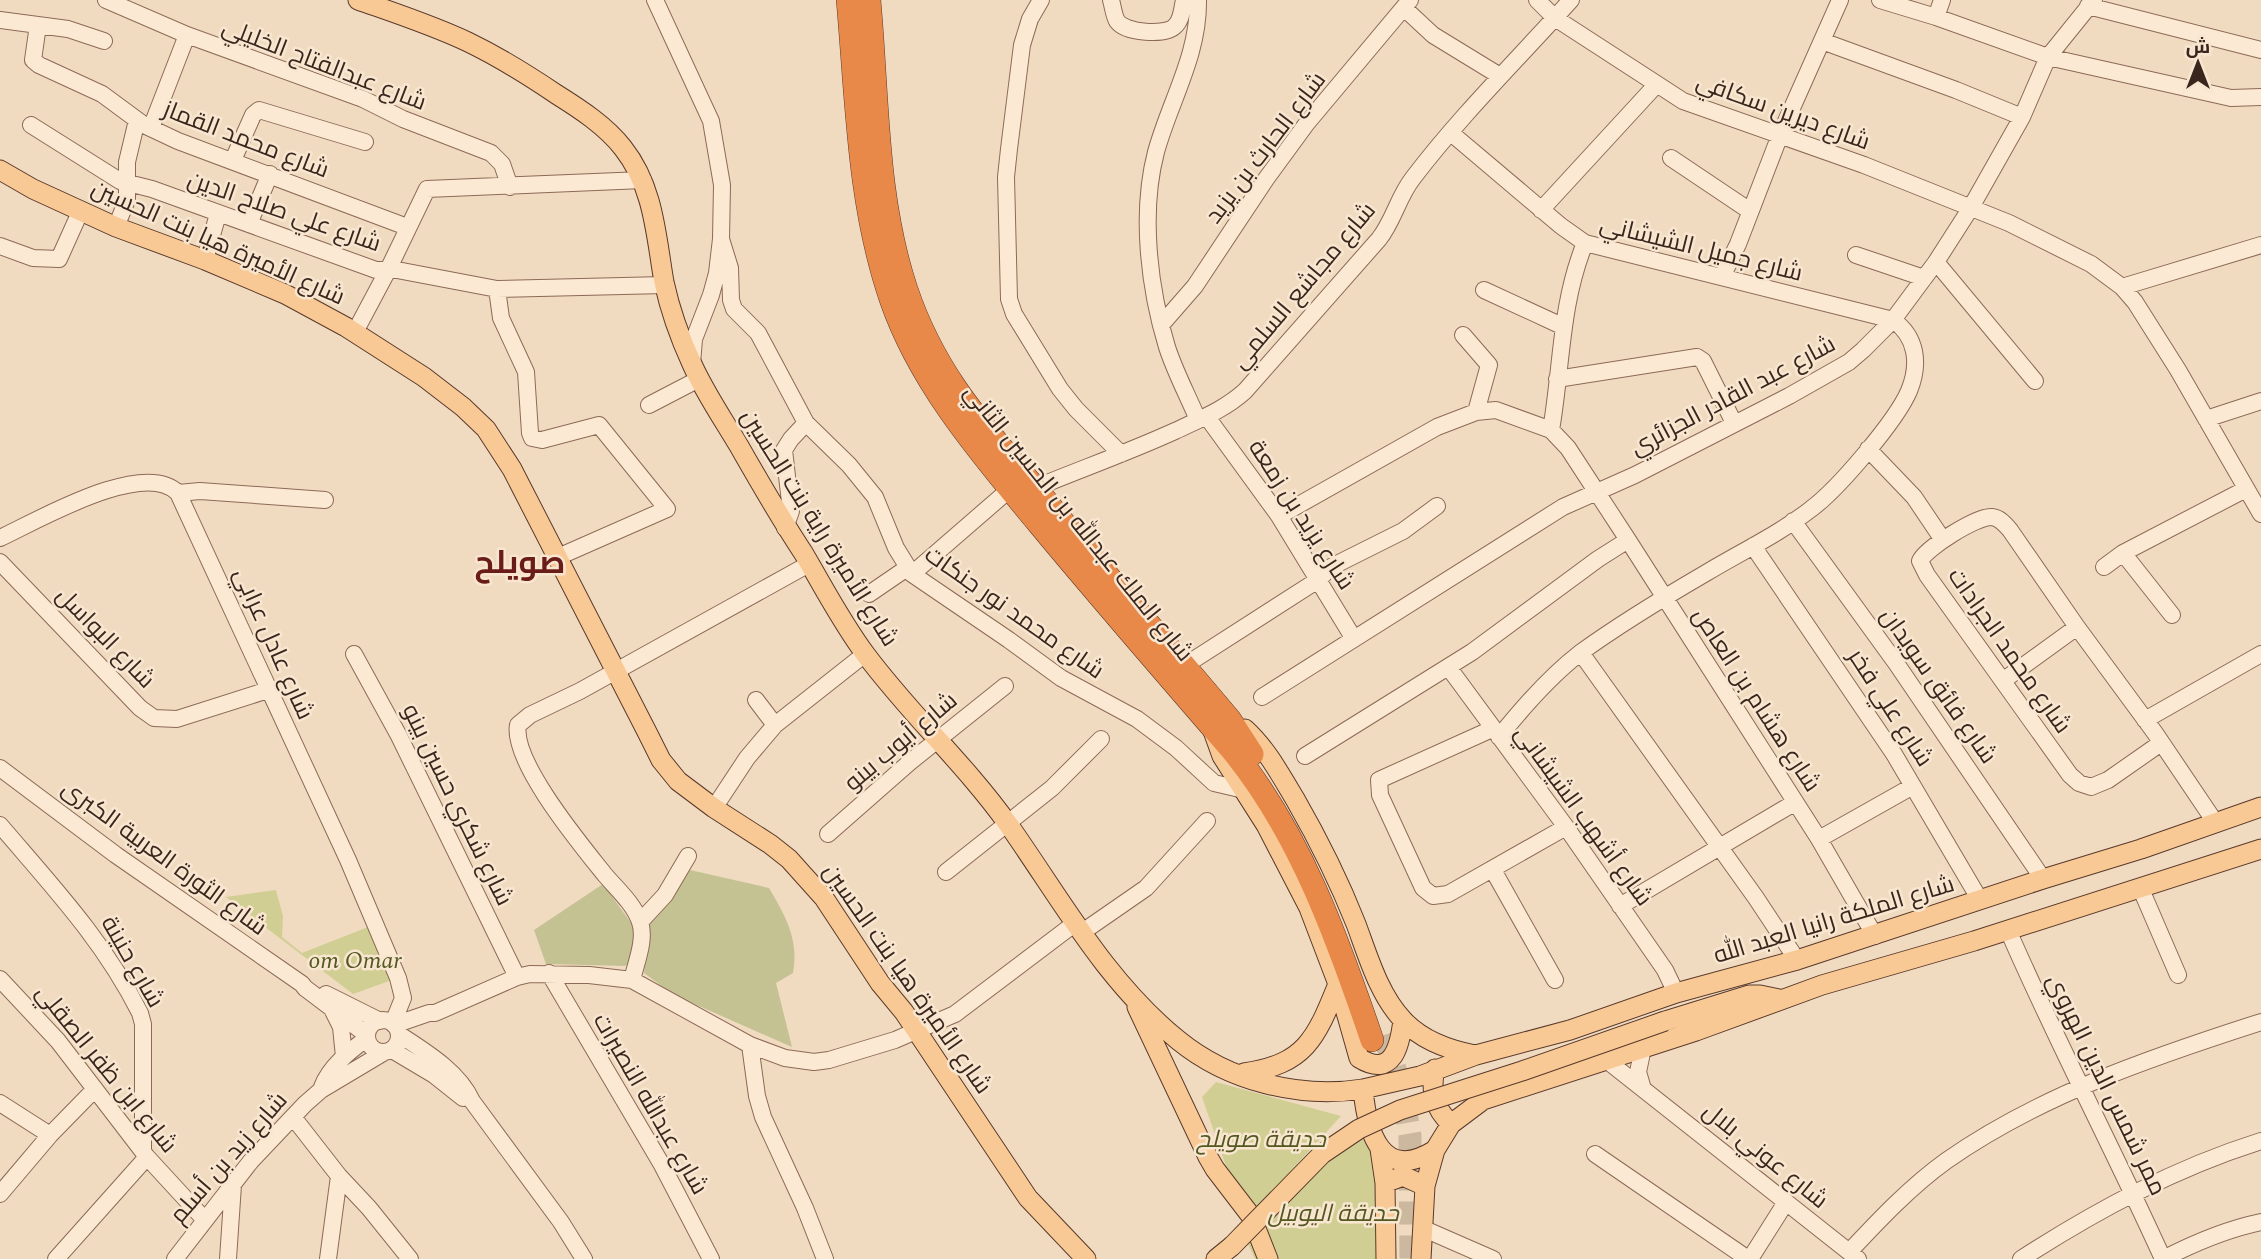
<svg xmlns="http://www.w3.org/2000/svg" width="2261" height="1259" viewBox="0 0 2261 1259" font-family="Spectral,Cairo,serif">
  <rect width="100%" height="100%" fill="#f1dbc0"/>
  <!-- green -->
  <path fill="#d0ce93" d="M 276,890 L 283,916 L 282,937 L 302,953 L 368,927 L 392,980 L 353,994 L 226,897 Z
    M 1216,1082 L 1341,1116 L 1245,1221 L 1202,1097 Z
    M 1366,1134 L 1379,1166 L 1377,1259 L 1255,1259 L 1248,1244 L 1306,1177 Z"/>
  <!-- cemetery -->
  <path fill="#c4c293" d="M 690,870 L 769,888 C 786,917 799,939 793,973 L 776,983 L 792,1047 L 674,995 L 644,973 L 649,918 L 673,894 Z
    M 603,884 L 634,927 L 632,961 L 625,966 L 546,964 L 534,930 Z"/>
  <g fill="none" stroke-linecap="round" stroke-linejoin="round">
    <!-- highway-tunnel -->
    <path stroke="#ccb79f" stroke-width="23" stroke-dasharray="23 11" stroke-linecap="butt" d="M 1384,1035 L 1402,1091 L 1410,1136 L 1411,1259"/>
    <defs>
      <path id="minor" d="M 106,0 L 187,35 L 363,99 L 403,119 L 491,153 L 502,164 L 510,187
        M 655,0 L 711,121 L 722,185 L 721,239 L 717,273 L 711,295 L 694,339 L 692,364
        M 1041,0 L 1030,19 L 1022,45 L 1009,149 L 1006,177 L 1009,299 L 1014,314 L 1060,389 L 1076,409 L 1121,454
        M 1111,0 C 1113,7 1114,16 1117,21 C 1125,33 1166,36 1175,26 C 1182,20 1182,8 1184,0
        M 1198,0 C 1199,55 1170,101 1156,152 C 1140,213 1149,288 1167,347 C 1175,372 1188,396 1198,420
        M 1537,0 L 1555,18 L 1683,101 L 1864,165 L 2009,223 L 2091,264 L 2122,287 L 2135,302 L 2178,370 L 2261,514
        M 1880,0 L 1936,17 L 2048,57 L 2231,98 L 2261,97
        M 2088,6 L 2261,50
        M 1404,8 L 1433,35 L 1500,76
        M 1936,17 L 1942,0
        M 0,20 L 68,29 L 104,41
        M 38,25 L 33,60 L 39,65 L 102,94 L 144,125 L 178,141 L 407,227
        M 1822,41 L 1956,90 L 2022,117
        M 31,125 L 120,181 L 152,189 L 376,270 L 397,270 L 497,289 L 665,285
        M 151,128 L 187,35
        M 1451,133 L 1561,226 L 1585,243 L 1893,320 C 1917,337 1920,364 1909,391 C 1896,421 1838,489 1811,509 C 1779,534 1741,552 1706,573 C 1663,598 1620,624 1580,653 C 1549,677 1523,707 1499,737
        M 1671,158 L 1750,211
        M 233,160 L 253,115 L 259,110 L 365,142
        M 1541,210 L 1657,84
        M 249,224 L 270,174
        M 116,227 L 127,200 L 127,162 L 137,120
        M 721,239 L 730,268 L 731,300 L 734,309 L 758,333 L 806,423 L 849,465 L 875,497 L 896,548 L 912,574 L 1009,640 L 1061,678 L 1137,719 L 1176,748 L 1214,783 L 1244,790
        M 0,246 L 33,258 L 59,259 L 81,210
        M 1856,255 L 1924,278
        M 205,260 L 218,214
        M 1936,262 L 2035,381
        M 1722,277 L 1738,244 L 1780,135 L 1840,0
        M 2122,287 L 2261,245
        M 497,289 L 501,318 L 526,372 L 530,433 L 532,438 L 542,440 L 599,425 L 667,509 L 558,557
        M 1484,290 L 1562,326
        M 1161,325 L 1195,286 L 1266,179 L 1307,123 L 1410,0
        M 355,332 L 388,270 L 427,189 L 643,180
        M 1463,335 L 1489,365 L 1476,412
        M 1557,379 L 1697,357 L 1703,361 L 1734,423
        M 649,405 L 699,379
        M 1207,417 L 1279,516 L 1354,639
        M 2206,419 L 2261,401
        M 1551,430 C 1562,367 1560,304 1585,243
        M 1868,449 L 1914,497 L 1943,540
        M 1035,488 C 1081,469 1129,452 1175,431 C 1200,419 1224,410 1245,391 L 1379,239 C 1394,220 1398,197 1413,178 C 1461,115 1518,59 1571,0
        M 178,493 L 200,491 L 325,500
        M 1279,516 L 1437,427 L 1476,412 L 1496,410 L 1551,430 L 1568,448 L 1628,540 L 1819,839 L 1875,936
        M 1793,521 L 1896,663 L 2043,879
        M 785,528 L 791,511 L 784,450 L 791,439 L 806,423
        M 0,538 C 37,521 144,458 178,493 L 348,860 L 398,978 L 403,998 L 393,1023
        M 1753,546 L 1894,754 L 1980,900
        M 2123,553 L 2172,615
        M 0,562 L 140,708 L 154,718 L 177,719 L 268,690
        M 2104,567 L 2123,553 L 2246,489
        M 912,574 L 1010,489
        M 869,594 L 907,568
        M 1581,653 L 1756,898 L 1797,960
        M 354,654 L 399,736 L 517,977
        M 1184,666 L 1318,580 L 1331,567 L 1403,531 L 1437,506
        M 1449,668 L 1566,827 L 1665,970 L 1676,993
        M 2004,680 L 2077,627
        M 1262,697 L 1563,507 L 1635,475 L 1789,396 L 1849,362 L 1863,350 L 1893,320 L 1936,262 L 1970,209 L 2022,117 L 2048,57 L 2094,0
        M 756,700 L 775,725
        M 2145,720 L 2261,654
        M 1492,729 L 1379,780 L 1380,795 L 1423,888 L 1433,896 L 1448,894 L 1566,827
        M 2161,743 L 2108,780 L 2091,787 L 2079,783 L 2070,775 L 1927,575 L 1920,561 C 1926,548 1977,516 1992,517 C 2000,518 2005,524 2010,530 L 2077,627 L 2155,733 L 2215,822
        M 1305,756 L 1472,652 L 1598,559 L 1628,540
        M 0,768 L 116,855 L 302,984 L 305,988 L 367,1035
        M 714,808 L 747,758 L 775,725 L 865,654
        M 0,825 C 52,886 104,941 140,1013 L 143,1024 L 143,1152
        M 828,834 L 910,762 L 1005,686
        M 1819,839 L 1913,786
        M 1493,870 L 1555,980
        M 946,872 L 1052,788 L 1101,739
        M 2140,887 L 2178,975
        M 1620,906 L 1794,803
        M 640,922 L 665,895 L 688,856
        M 2008,930 C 2056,1041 2113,1148 2163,1259
        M 1081,933 L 1146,888 L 1207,821
        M 549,973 L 662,1165 L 711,1259
        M 0,979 L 58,1041 L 147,1157 L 204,1219
        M 632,980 C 636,963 646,939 640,922 C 634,904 617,889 605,875 C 582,846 511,761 518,725 L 530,715 L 580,691 L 809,564
        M 326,994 L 380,1021
        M 332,1009 L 341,1027 L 344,1057
        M367 1036a16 16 0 1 1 32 0a16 16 0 1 1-32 0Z
        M 394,1025 L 429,1013 L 435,1013 L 517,977 L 530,974 L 589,975 L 632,980 L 750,1045 L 785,1058 L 814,1062 L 829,1060 L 895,1040 L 955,1014 L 1074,924
        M 400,1035 C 426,1052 459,1072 472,1101 L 561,1222 L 584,1259
        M 750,1045 L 757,1096 L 763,1117 L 805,1208 L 825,1259
        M 1643,1048 L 1638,1072 L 1643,1089
        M 392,1050 L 434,1075 L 463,1098
        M 1605,1059 L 1858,1259
        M 322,1087 C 330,1066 350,1051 367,1038
        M 0,1103 L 50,1135
        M 293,1117 L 339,1176 L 369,1208 L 410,1259
        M 1595,1154 L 1748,1259
        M 0,1194 L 50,1135 L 95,1089
        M 1422,1228 L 1493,1259
        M 1849,1252 C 1879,1220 1910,1187 1946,1161 C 2040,1095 2152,1057 2261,1022
        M 56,1259 L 147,1157
        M 175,1259 L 251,1161 L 305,1104 L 321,1090 L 383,1053
        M 228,1259 L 233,1185
        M 328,1259 L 339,1176
        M 1750,1259 L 1786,1202
        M 2021,1259 C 2097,1210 2175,1168 2261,1141
        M 2163,1259 C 2194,1243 2227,1229 2261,1222"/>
      <path id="major" d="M 358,0 C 395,13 432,25 468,42 C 499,57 528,75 556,94 C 580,109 606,126 623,148 C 654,187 656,236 664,282 C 670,310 680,338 692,364 C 705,393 723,419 739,446 C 760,483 781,519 804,554 C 824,588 842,623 866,655 C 910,714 965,764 1008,824 C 1061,899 1105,981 1178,1040 C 1228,1081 1299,1099 1363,1089
        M 0,170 L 33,189 L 116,227 L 205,260 L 285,294 L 346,327 L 424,377 L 463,407 L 486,429 L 512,469 L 647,732 L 661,760 L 678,781 L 714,808 L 770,844 L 789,859 L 824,898 L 880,983 L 904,1012 L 1028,1198 L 1086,1259
        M 1245,729 C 1266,748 1280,774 1295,799 C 1318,839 1339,881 1356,924 C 1368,956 1379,995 1403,1020 C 1422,1041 1449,1050 1475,1055
        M 1213,731 L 1222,756 L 1266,825 L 1309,908 L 1338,984 L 1359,1058 C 1393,1079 1400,1045 1403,1020
        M 1137,1007 L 1208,1157 L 1215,1169 L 1251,1216 L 1268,1259
        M 1665,1021 L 1749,995 L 1760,995 L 1779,999
        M 1435,1069 C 1430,1091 1434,1108 1451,1124
        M 1244,1073 C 1306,1064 1316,1038 1338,984
        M 1380,1149 L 1385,1183 L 1386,1259
        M 1435,1150 C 1382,1183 1367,1133 1363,1089 L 1420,1076 L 1476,1055 L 1570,1030 L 1676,993 L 1797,960 L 2043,879 L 2141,849 L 2261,807
        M 1385,1183 L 1403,1176 L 1425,1186
        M 1216,1259 L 1232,1246
        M 1421,1259 L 1425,1186 L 1435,1150 L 1451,1124 L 1483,1100 L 1696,1031 L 1822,985 L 1974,941 L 2261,849"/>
      <path id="highway" d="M 848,0 C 857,100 858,203 891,299 C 920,384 982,455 1039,524 C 1102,600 1167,675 1232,750 C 1300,833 1338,940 1372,1040
        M 869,0 C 878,97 875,196 906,289 C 935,376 985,428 1042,496 C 1103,572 1167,645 1230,720 L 1252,754"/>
    </defs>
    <!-- minor casing -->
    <use href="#minor" stroke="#8c6a56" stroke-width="18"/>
    <!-- major casing -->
    <use href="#major" stroke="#59392b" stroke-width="21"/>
    <!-- highway casing -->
    <use href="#highway" stroke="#59392b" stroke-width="24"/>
    <!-- minor -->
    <use href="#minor" stroke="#fbe9d4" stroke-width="16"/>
    <!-- major -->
    <use href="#major" stroke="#f8c994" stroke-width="19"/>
    <!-- highway -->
    <use href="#highway" stroke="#e88949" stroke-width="23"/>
    <defs>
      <path id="major-bridge" d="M 1232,1246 L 1322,1154 L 1359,1129 L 1400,1110 L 1522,1071 L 1665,1021"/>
    </defs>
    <!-- major-bridge casing -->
    <use href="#major-bridge" stroke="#59392b" stroke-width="21" stroke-linecap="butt"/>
    <!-- major-bridge -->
    <use href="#major-bridge" stroke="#f8c994" stroke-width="19"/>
  </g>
  <g text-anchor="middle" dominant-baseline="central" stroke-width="5" stroke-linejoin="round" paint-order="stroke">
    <!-- street labels -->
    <g font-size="24" fill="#3a261c" stroke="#f8e6d0">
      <text transform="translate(324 65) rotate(21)">شارع عبدالفتاح الخليلي</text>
      <text transform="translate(1783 112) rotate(20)">شارع ديرين سكافي</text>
      <text transform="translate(246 140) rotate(21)">شارع محمد القماز</text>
      <text transform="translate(1266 148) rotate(-53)">شارع الحارث بن يزيد</text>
      <text transform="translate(284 212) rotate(19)">شارع علي صلاح الدين</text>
      <text transform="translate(218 243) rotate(24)">شارع الأميرة هيا بنت الحسين</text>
      <text transform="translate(1701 249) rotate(14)">شارع جميل الشيشاني</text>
      <text transform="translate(1304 286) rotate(-50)">شارع مجاشع السلمي</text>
      <text transform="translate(1733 396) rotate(-28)">شارع عبد القادر الجزائري</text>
      <text transform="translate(1301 515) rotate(57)">شارع يزيد بن زمعة</text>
      <text transform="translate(1078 523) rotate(51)">شارع الملك عبدالله بن الحسين الثاني</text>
      <text transform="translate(819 528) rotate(58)">شارع الأميرة راية بنت الحسين</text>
      <text transform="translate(1014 613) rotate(35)">شارع محمد نور جنكات</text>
      <text transform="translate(105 638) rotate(46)">شارع البواسل</text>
      <text transform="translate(273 644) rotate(66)">شارع عادل عرابي</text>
      <text transform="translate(2009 651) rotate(55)">شارع محمد الجرادات</text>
      <text transform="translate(1938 686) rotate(55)">شارع فائق سويدان</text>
      <text transform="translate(1756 700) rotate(57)">شارع هشام بن العاص</text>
      <text transform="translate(1890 708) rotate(57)">شارع علي فخر</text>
      <text transform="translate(901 742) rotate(-40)">شارع أيوب بينو</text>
      <text transform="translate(457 805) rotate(64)">شارع شكري حسين بينو</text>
      <text transform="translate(1583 816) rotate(54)">شارع أشهب الشيشاني</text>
      <text transform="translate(164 858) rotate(36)">شارع الثورة العربية الكبرى</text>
      <text transform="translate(1834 920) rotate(-17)">شارع الملكة رانيا العبد الله</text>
      <text transform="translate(132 962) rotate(60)">شارع حنينة</text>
      <text transform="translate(907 979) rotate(55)">شارع الأميرة هيا بنت الحسين</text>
      <text transform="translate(106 1069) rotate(51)">شارع ابن ظفر الصقلي</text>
      <text transform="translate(2106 1085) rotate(64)">ممر شمس الدين الهروي</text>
      <text transform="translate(650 1104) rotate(60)">شارع عبدالله النصيرات</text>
      <text transform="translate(1765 1156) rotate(39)">شارع عوني بلال</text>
      <text transform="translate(229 1158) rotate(-49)">شارع زيد بن أسلم</text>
    </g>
    <!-- park labels -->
    <g font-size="24" font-style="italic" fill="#535821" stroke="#f8e6d0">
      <text x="355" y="961">om Omar</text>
      <text x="1261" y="1140">حديقة صويلح</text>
      <text x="1333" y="1214">حديقة اليوبيل</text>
    </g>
    <!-- district labels -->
    <g font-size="32" font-weight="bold" fill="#6a1c18" stroke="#f8e6d0">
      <text x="520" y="563">صويلح</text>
    </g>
  </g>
  <!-- north arrow -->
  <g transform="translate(2198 63)" stroke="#f8e6d0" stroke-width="5" paint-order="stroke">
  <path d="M0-5L12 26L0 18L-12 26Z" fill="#3a261c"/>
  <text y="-10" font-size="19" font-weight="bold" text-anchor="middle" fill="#3a261c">ش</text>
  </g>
</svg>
